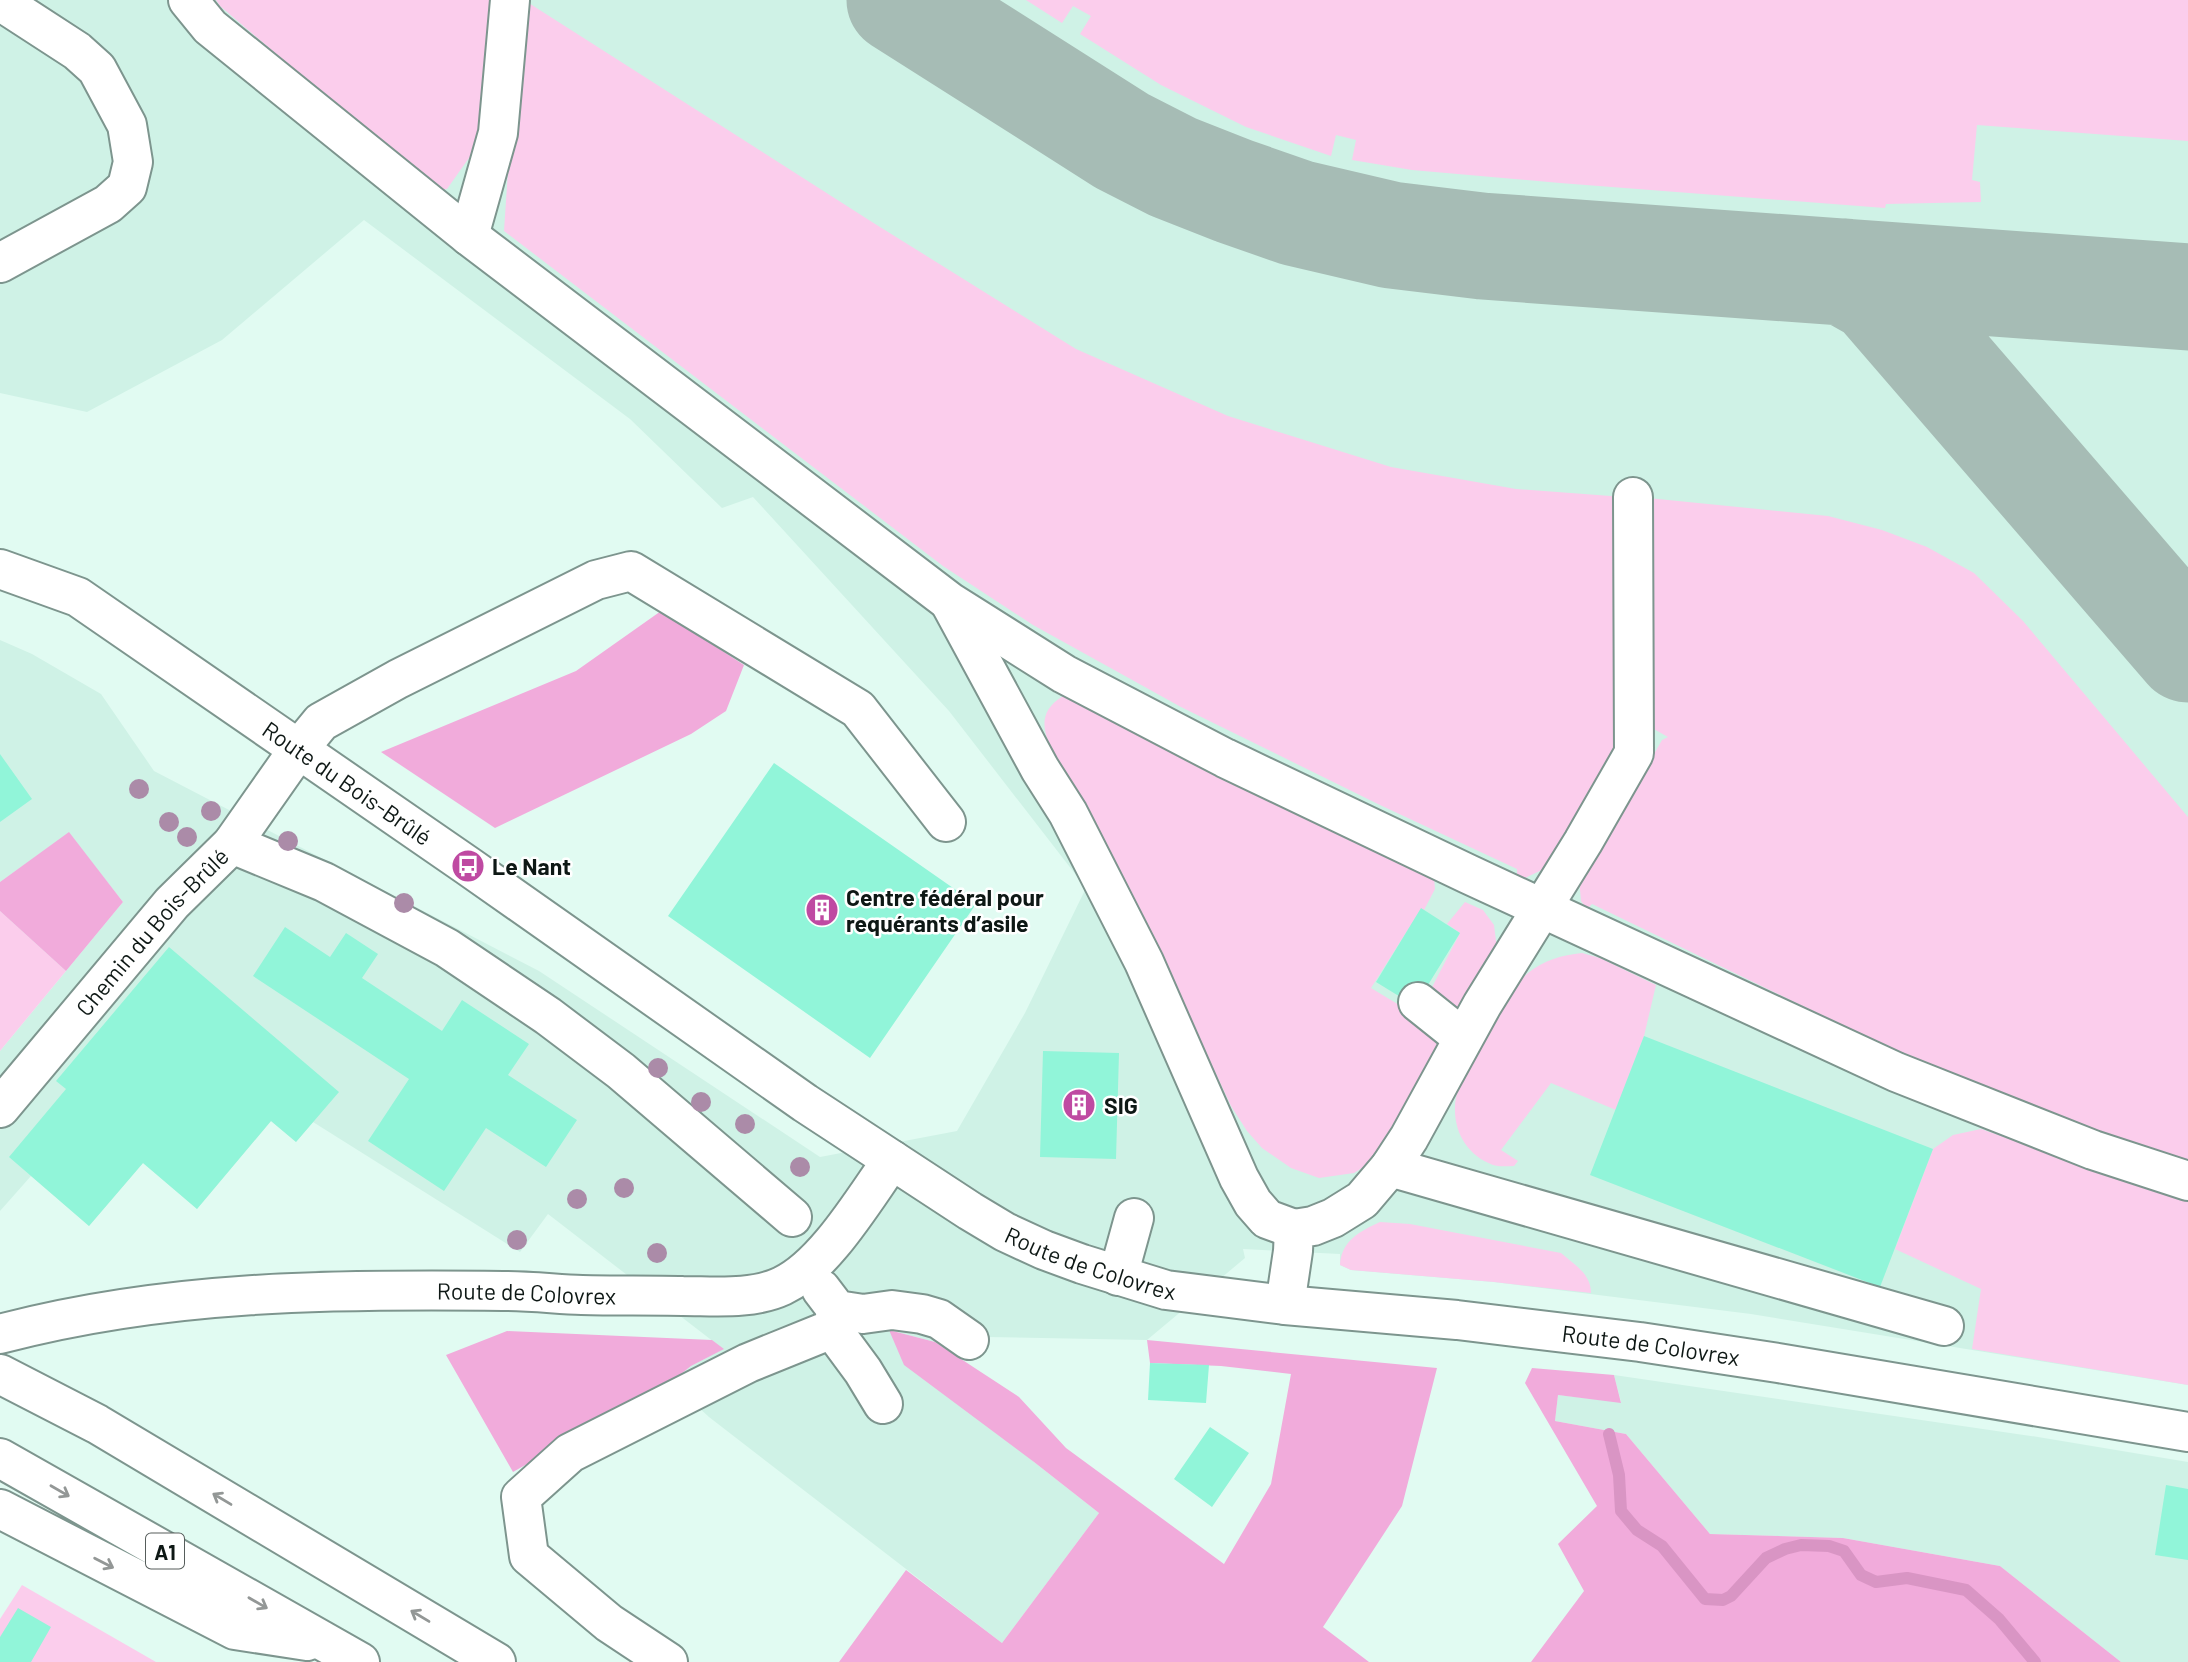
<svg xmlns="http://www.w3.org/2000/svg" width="2188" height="1662" viewBox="0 0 2188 1662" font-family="Barlow,sans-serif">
  <rect width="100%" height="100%" fill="#e1fbf2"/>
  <!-- built -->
  <path fill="#cff2e6" d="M 0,0 L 2188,0 L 2188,1385 L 1751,1314 L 1494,1282 L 1351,1270 L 1340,1265 L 1340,1254 L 1243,1249 L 1245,1258 L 1147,1340 L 987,1337 L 935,1342 L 889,1330 L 1034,1462 L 1099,1513 L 1002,1643 L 709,1417 L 671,1382 L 691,1366 L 723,1349 L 548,1214 L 520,1252 L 313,1122 L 296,1142 L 271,1121 L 197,1209 L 143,1163 L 89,1226 L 31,1176 L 0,1211 L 0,1051 L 123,902 L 69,833 L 0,882 L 0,640 L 32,654 L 101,694 L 154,771 L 539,971 L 820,1157 L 957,1131 L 1025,1013 L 1086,888 L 949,711 L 753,497 L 722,508 L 630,419 L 364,220 L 222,340 L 87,412 L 0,393 Z
    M 1614,1375 L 2038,1437 L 2188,1462 L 2188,1662 L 2121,1662 L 2000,1566 L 1843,1538 L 1710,1534 L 1626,1434 L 1555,1421 L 1558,1395 L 1621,1402 Z"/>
  <!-- green -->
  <path fill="#fbcdec" d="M 216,0 L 495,0 L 488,131 L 447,189 L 436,190 L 220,6 Z
    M 524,0 L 872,222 L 1076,349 L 1228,416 L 1391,467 L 1516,489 L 1624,497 L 1621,750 L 1548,867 L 1525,878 L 1517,875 L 1517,869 L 1380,805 L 1181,707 L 1033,625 L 943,566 L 504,231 L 518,21 Z
    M 1026,0 L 2188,0 L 2188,141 L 1977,125 L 1972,180 L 1980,182 L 1981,202 L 1886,204 L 1885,208 L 1560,183 L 1412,170 L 1352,160 L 1356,140 L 1336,135 L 1331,156 L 1246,127 L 1161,85 L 1080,34 L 1091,16 L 1073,6 L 1062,23 Z
    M 1648,498 L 1828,516 L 1882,530 L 1927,547 L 1974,573 L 2023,621 L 2188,817 L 2188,1162 L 2015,1103 L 1846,1027 L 1592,904 L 1587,909 L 1581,901 L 1579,878 L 1614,824 L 1662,740 L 1668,737 L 1652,728 Z
    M 1063,696 L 1434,878 L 1435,889 L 1424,910 L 1421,909 L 1371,988 L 1414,1014 L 1439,1047 L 1381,1156 L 1354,1173 L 1319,1178 L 1291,1168 L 1262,1148 L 1247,1131 L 1231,1106 L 1161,956 L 1056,760 C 1045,735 1034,714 1063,696 Z
    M 1465,902 L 1483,910 L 1494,925 L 1497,949 L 1463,1016 L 1428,995 L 1460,933 L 1447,924 Z
    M 0,911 L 66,971 L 0,1051 Z
    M 1582,953 L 1600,958 L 1656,985 L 1644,1036 L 1616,1110 L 1551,1083 L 1501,1150 L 1518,1161 L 1514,1166 C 1507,1166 1499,1167 1493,1165 C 1468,1156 1454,1133 1455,1107 C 1456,1073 1502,995 1528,973 C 1544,960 1562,955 1582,953 Z
    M 1981,1129 L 2188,1201 L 2188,1385 L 1972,1349 L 1981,1289 L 1895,1249 L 1933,1149 L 1953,1135 Z
    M 1380,1222 L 1410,1224 L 1561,1253 C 1575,1265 1591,1274 1591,1293 L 1494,1282 L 1351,1270 L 1340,1265 C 1341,1241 1360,1231 1380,1222 Z
    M 22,1585 L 156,1662 L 0,1662 L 0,1619 Z"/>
  <!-- forest -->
  <path fill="#f1abdb" d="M 661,611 L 744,665 L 726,711 L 691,734 L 495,828 L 381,752 L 576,671 Z
    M 69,832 L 123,902 L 66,971 L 0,911 L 0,882 Z
    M 889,1330 L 935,1342 L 1019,1397 L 1066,1448 L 1224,1564 L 1271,1484 L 1291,1374 L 1221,1366 L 1150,1363 L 1147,1340 L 1437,1368 L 1402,1506 L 1323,1627 L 1369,1662 L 839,1662 L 906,1570 L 1002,1643 L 1099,1513 L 1034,1462 L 904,1365 Z
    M 507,1331 L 712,1340 L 724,1349 L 691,1366 L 671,1382 L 513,1472 L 446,1355 Z
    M 1532,1368 L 1614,1375 L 1621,1403 L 1558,1395 L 1555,1421 L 1626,1434 L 1710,1534 L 1843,1538 L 2000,1566 L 2121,1662 L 1531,1662 L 1584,1591 L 1558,1544 L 1597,1506 L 1525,1383 Z"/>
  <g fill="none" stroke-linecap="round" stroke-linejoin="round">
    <!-- stream -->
    <path stroke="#d995c4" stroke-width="12" d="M 1609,1434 L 1619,1475 L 1621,1511 L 1637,1530 L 1662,1546 L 1705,1599 L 1723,1600 L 1731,1596 L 1766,1558 L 1785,1549 L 1801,1545 L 1829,1546 L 1844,1551 L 1861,1575 L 1876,1582 L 1907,1578 L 1966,1590 L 1999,1619 L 2035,1662"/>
    <!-- taxiway -->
    <path stroke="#a6bcb5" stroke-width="107" d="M 900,0 L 1122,141 L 1173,167 L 1234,191 L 1297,213 L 1391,235 L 1482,246 L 2188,297
      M 1846,272 L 1878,290 L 2188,649"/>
  </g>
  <!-- building -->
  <path fill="#91f5d9" d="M 0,754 L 32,799 L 0,822 Z
    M 774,763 L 976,904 L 870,1058 L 668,916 Z
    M 1421,908 L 1460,933 L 1415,1006 L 1376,982 Z
    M 285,927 L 330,957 L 346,933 L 378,954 L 362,978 L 442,1031 L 462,1000 L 529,1044 L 508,1075 L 577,1120 L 546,1167 L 486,1128 L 444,1191 L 368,1141 L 409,1079 L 253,976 Z
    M 169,947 L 339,1092 L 296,1142 L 271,1121 L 197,1209 L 143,1163 L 89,1226 L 9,1157 L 66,1089 L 56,1081 Z
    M 1644,1036 L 1933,1149 L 1880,1287 L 1590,1175 Z
    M 1043,1051 L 1119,1053 L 1116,1159 L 1040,1157 Z
    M 1150,1363 L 1209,1365 L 1206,1403 L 1148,1400 Z
    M 1210,1427 L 1249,1453 L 1212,1507 L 1174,1479 Z
    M 2166,1485 L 2188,1489 L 2188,1560 L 2155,1555 Z
    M 18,1608 L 51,1627 L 31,1662 L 0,1662 L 0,1637 Z"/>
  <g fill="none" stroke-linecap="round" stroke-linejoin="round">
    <defs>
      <g id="minor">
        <path d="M 188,0 L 210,27 L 469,236 L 950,602 L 1064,674 L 1225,758 L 1468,874 L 1896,1072 L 2093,1150 L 2188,1181"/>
        <path d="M 0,1 L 77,51 L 97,69 L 127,125 L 133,162 L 127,187 L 108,204 L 0,263"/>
        <path d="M 469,236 L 498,133 L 510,0"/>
        <path d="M 950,603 L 1040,769 L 1068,813 L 1144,962 L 1239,1178 L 1253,1203 L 1267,1219 L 1294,1229"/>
        <path d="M 232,844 L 324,882 L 447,948 L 548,1016 L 621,1071 L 792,1217"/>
        <path d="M 1418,1002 L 1463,1038"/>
        <path id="s1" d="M 0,1108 L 172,903 L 232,844 L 298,750 L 321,722 L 398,679 L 596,580 L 631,571 L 858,709 L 946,822"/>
        <path d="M 1390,1167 L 1944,1326"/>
        <path d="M 1118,1276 L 1134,1218"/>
        <path d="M 821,1289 L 837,1310 L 863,1314 L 892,1310 L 922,1314 L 939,1319 L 969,1340"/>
        <path d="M 1285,1305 L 1293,1251 L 1294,1229 L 1313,1226 L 1333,1218 L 1362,1200 L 1390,1167 L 1409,1138 L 1482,1005 L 1583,842 L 1634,753 L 1633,497"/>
        <path d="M 832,1329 L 863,1371 L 883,1404"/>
        <path id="s2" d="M 0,1334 C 166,1290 333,1289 503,1291 C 530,1291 556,1294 582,1295 C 616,1296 649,1295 683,1296 C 715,1296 752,1300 782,1286 C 825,1266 864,1199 892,1160"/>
        <path d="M 668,1662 L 609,1623 L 529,1556 L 521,1497 L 570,1453 L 748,1363 L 832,1329 L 837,1310"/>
      </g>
      <g id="major">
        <path id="s3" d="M 0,569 L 78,597 L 468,866 L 805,1103 L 970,1211 L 1005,1232 L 1044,1250 L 1082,1264 L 1166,1290 L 1285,1305 L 1457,1320 L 1640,1342 L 1778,1363 L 2188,1432"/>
      </g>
      <path id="highway" d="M 0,1374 L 97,1424 L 496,1662
        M 0,1458 L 360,1662
        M 0,1509 L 235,1630 L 307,1641"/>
    </defs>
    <!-- minor casing -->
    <use href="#minor" stroke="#7d958e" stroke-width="42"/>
    <!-- major casing -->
    <use href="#major" stroke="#7d958e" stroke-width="42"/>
    <!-- highway casing -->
    <use href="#highway" stroke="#7d958e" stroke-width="42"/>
    <!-- minor -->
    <use href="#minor" stroke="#fff" stroke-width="38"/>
    <!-- major -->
    <use href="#major" stroke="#fff" stroke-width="38"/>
    <!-- highway -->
    <use href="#highway" stroke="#fff" stroke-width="38"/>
  </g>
  <!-- trees -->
  <g fill="#ab8ba8">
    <circle cx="139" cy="789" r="10"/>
    <circle cx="211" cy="811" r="10"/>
    <circle cx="169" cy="822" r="10"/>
    <circle cx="187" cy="837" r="10"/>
    <circle cx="288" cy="841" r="10"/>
    <circle cx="404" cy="903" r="10"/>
    <circle cx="658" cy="1068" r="10"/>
    <circle cx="701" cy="1102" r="10"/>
    <circle cx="745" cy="1124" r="10"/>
    <circle cx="800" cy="1167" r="10"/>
    <circle cx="624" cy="1188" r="10"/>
    <circle cx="577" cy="1199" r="10"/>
    <circle cx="517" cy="1240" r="10"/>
    <circle cx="657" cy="1253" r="10"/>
  </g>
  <!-- one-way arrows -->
  <defs><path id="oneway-shaft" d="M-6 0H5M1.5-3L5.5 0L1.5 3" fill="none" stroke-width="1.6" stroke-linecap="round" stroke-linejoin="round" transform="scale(1.75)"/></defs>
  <g stroke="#939796">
    <use href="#oneway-shaft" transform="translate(60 1491) rotate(30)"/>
    <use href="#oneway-shaft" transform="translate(222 1499) rotate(-149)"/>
    <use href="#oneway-shaft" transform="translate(104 1563) rotate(27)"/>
    <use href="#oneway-shaft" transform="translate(258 1603) rotate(30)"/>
    <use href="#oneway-shaft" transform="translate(420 1616) rotate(-149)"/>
  </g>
  <!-- icons -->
  <defs>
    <symbol id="bus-disc" viewBox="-11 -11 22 22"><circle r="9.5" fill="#bf4aa2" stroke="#fff"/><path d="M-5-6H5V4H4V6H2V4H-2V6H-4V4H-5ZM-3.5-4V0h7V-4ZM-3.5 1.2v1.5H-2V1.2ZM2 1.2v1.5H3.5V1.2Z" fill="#fff"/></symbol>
    <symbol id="building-disc" viewBox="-11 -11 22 22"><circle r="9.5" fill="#bf4aa2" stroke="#fff"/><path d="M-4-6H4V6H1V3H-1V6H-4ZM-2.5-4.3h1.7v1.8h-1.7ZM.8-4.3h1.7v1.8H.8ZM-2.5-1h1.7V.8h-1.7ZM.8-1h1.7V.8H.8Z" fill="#fff"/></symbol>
  </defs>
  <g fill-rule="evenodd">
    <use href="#bus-disc" x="449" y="847" width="38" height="38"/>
    <use href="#building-disc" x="803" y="891" width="38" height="38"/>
    <use href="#building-disc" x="1060" y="1086" width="38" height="38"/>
  </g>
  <g text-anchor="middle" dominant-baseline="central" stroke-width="5" stroke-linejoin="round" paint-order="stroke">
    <!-- shield labels -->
    <rect fill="#fff" stroke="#565d5b" stroke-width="2" x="146" y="1533.5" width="38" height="35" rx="5"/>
    <g font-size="21" font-weight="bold" fill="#0e1815">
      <text x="165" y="1551">A1</text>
    </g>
    <!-- street labels -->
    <g font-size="23" fill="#0e1815" stroke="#fff">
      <text stroke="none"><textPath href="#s3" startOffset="410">Route du Bois-Brûlé</textPath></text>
      <text stroke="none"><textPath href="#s1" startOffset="233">Chemin du Bois-Brûlé</textPath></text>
      <text stroke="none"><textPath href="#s3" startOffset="1298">Route de Colovrex</textPath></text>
      <text stroke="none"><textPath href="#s2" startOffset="530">Route de Colovrex</textPath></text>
      <text stroke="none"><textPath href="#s3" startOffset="1866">Route de Colovrex</textPath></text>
    </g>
    <!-- poi labels -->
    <g font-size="23" font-weight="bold" fill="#0e1815" stroke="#fff" text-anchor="start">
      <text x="492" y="866">Le Nant</text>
      <text x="846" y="897">Centre fédéral pour<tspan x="846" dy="26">requérants d’asile</tspan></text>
      <text x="1104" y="1105">SIG</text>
    </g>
  </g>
</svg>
